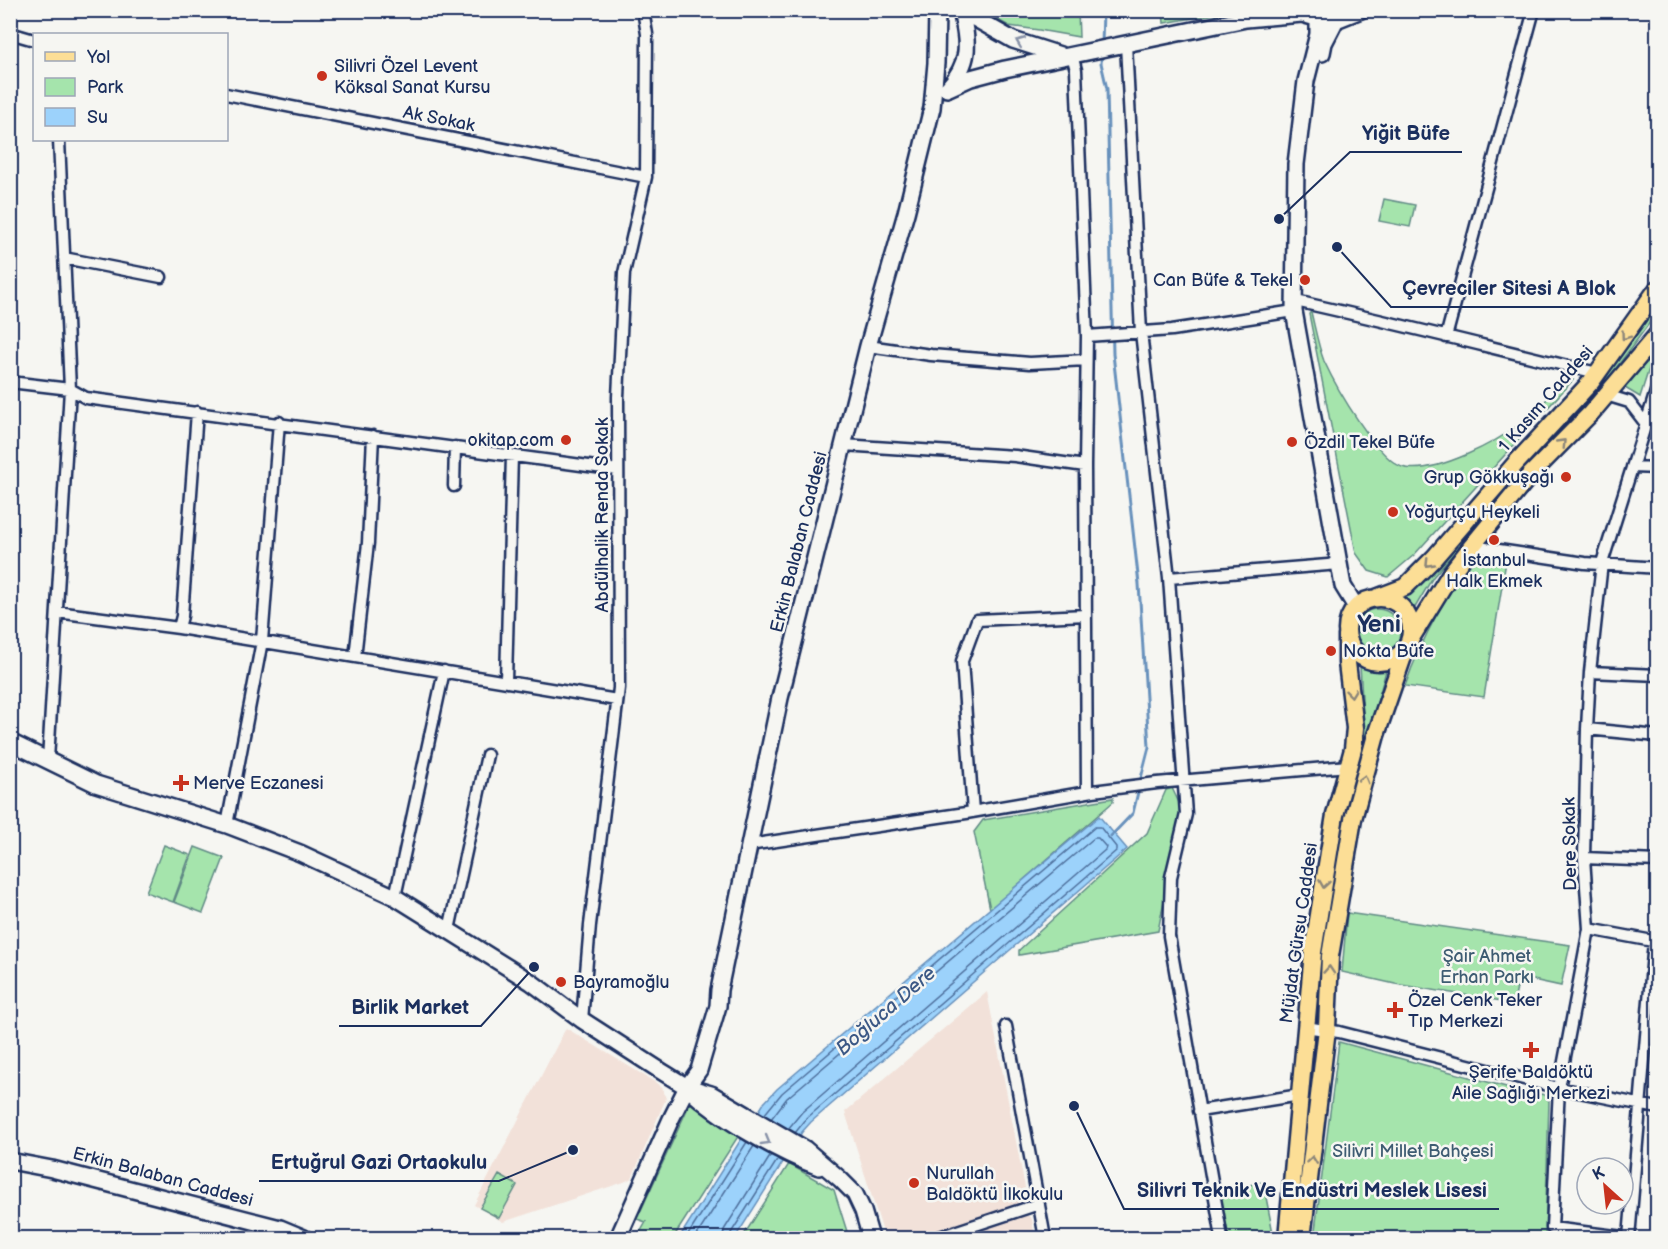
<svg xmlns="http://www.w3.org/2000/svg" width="1668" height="1249" viewBox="0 0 1668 1249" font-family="'Balsamiq Sans',sans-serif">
  <rect width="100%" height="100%" fill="#f6f6f2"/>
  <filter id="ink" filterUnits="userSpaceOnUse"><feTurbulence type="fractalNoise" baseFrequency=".0167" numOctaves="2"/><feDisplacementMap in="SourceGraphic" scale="12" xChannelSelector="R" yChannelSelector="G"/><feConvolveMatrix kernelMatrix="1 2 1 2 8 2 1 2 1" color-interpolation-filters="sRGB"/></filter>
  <g filter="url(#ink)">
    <!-- built -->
    <path fill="#f2e1d9" d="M 987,992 L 1028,1203 L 920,1238 L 885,1238 L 845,1112 Z
      M 566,1028 L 658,1084 L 663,1089 L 666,1098 L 632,1178 L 624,1182 L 503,1222 L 474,1205 Z
      M 1027,1215 L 1032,1219 L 1035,1238 L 954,1238 Z"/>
    <!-- green -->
    <path fill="#a5e4ac" stroke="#608a85" stroke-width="1.5" d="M 981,11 L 1078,11 L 1079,37 L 1039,30 L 1009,26 Z
      M 1163,11 L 1163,10 L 1232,11 L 1164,23 Z
      M 1384,199 L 1415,205 L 1410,227 L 1379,221 Z
      M 1657,300 L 1657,313 L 1593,399 L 1519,477 L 1433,577 L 1413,611 L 1401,598 L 1427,575 L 1556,433 L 1588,396 Z
      M 1311,312 C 1315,328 1318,346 1324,361 C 1335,385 1380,465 1406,468 C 1438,473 1495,443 1520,424 C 1537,411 1551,395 1566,379 L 1573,380 L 1414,555 L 1388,577 L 1369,571 L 1356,553 L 1309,314 Z
      M 1654,353 L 1640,397 L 1625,388 Z
      M 1478,550 L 1507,555 L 1484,697 L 1405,686 C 1423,635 1446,595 1478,550 Z
      M1354 632a23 23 0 1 1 46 0a23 23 0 1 1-46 0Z
      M 1360,665 L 1371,669 L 1387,667 L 1369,733 L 1325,948 L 1318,1017 L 1315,1017 L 1315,985 L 1338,841 L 1364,732 Z
      M 1172,788 L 1182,809 L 1158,931 L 1019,955 L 1019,950 L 1147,833 L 1166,790 Z
      M 1113,798 L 1113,802 L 990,909 L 974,832 L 983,820 Z
      M 164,845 L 190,855 L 173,902 L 146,892 Z
      M 195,847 L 224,858 L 203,913 L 174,902 Z
      M 1347,913 L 1570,945 L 1561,986 L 1519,977 L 1514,1003 L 1395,984 L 1342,972 Z
      M 1339,1042 L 1510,1088 L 1545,1095 L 1549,1101 L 1545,1238 L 1314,1238 Z
      M 691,1101 L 739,1135 L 673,1238 L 637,1238 L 646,1222 L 637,1219 Z
      M 789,1164 L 834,1190 L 849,1238 L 742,1238 Z
      M 499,1175 L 517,1185 L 499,1218 L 480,1208 Z
      M 1263,1182 L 1273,1233 L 1246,1238 L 1227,1238 L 1219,1192 Z"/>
    <!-- water -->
    <path fill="#9cd2fb" stroke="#6891bc" stroke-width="1.5" d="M 1099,816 L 1127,849 L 811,1122 L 802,1132 L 735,1238 L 679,1238 L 764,1103 L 777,1089 Z"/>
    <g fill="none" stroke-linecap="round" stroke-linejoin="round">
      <!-- shore -->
      <path stroke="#4f709d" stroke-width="1.5" d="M 764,1115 L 782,1093 L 1095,827 L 1100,827 L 1116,847 L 1116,851 L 807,1118 L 795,1133
        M 771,1119 L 787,1098 L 1094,838 L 1098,838 L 1106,847 L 1105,850 L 802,1112 L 788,1129
        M 686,1238 L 747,1142
        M 695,1238 L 754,1146
        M 723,1238 L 724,1230 L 771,1155
        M 730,1238 L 731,1233 L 778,1159"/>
      <!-- stream -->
      <path stroke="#6891bc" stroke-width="3" d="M 1102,45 L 1103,10
        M 1102,54 L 1101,63 L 1107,89 L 1113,354 L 1139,584 L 1149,747 L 1140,782
        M 1111,836 L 1133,813 L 1139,788"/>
      <defs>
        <path id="street" d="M 10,33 L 34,40
          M 1126,44 L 1141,332 L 1169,578 L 1186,814 L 1171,877 L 1169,936 L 1222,1238
          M 1072,55 L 1076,70 L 1087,336 L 1085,466 L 1087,792
          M 226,94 L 646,177
          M 64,258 L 161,277
          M 1295,301 C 1396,323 1496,349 1597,373
          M 1087,336 L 1172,330 L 1294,311
          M 1446,337 L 1534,10
          M 868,346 L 931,355 L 1030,363 L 1086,360
          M 10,382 L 70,389 L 86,398 L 618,470
          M 1606,395 L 1629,402 L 1646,424
          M 843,445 L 1015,456 L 1085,466
          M 1632,467 L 1658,468
          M 454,486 L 455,447
          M 1472,546 L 1585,563 L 1658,568
          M 1169,578 L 1340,564
          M 57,612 L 179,628 L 617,700
          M 179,628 L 182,616 L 197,412
          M 355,657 L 368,543 L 373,436
          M 1590,672 L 1658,675
          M 506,681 L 512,455
          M 1587,729 L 1658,736
          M 48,760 L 70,389 L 59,140
          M 973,812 L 962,661 L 977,620 L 1086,615
          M 227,825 L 262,641 L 279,422
          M 749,845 L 966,813 L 1093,791 L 1157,783 L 1348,766
          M 1584,858 L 1658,861
          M 395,897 L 444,671
          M 1589,929 L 1658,942
          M 449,930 L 487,755
          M 582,1020 L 590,925 L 619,688 L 618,397 L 624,273 L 646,177 L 647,34 L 643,10
          M 1006,1026 L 1045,1238
          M 1305,1027 L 1339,1032 L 1559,1088 L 1658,1108
          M 1199,1111 L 1300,1095
          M 936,1238 L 1039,1204
          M 1629,1238 L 1654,941
          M 1631,1238 L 1552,1228 L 1559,1088 L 1589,929 L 1584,858 L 1587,729 L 1590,672 L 1602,563 L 1658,385"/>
        <path id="secondary" d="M 960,10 L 1013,40 L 1060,55
          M 1277,10 L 1246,19 L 1302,14 L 1331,22 L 1361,10
          M 1318,10 L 1318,34 L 1306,81 L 1296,164 L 1294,311 L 1343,586 L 1356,607
          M 1322,53 L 1324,43 L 1341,10
          M 949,88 L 971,78 L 1005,69 L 1246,19
          M 947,89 C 972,61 968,44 961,10
          M 10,742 L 96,784 L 227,825 L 300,853 L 395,897 L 531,982 L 582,1020 L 661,1071 L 687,1087 L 711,1094 L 805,1149 L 840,1179 L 855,1194 L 863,1211 L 871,1238
          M 689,1089 C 720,1119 779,1152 819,1167
          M 10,1161 L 52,1169 L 280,1228 L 304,1238
          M 618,1238 L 671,1119 L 687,1087 L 699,1070 L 718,1006 L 719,990 L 780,698 L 868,346 L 906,213 L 932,108 L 936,63 L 937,10"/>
        <path id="primary" d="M1347 630a32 32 0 1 1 64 0a32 32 0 1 1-64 0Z
          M 1376,598 L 1405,587 L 1434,558 L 1516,463 L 1591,382 L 1658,288
          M 1411,638 L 1451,573 L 1472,546 L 1530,475 L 1591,413 L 1658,334
          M 1287,1238 L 1313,952 L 1335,815 L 1353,749 L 1355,728 L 1347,663 L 1347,635
          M 1302,1238 L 1327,1029 L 1330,956 L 1353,819 L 1376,735 L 1406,648"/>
      </defs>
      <!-- street casing -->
      <use href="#street" stroke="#1b2f5e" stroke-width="15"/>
      <!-- secondary casing -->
      <use href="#secondary" stroke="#1b2f5e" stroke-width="20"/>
      <!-- primary casing -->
      <use href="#primary" stroke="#1b2f5e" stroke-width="21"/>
      <!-- street -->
      <use href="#street" stroke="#f6f6f2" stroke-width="10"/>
      <!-- secondary -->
      <use href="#secondary" stroke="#f6f6f2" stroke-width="15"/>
      <!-- primary -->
      <use href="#primary" stroke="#fcde96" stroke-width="16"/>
    </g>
    <!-- one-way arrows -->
    <defs><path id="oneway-chevron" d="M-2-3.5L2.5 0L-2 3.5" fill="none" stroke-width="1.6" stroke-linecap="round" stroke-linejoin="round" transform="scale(1.5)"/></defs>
    <g stroke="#8892a8">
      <use href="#oneway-chevron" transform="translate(1020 42) rotate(-158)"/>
      <use href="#oneway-chevron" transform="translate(766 1141) rotate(30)"/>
    </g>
    <g stroke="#8c867a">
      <use href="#oneway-chevron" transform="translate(1625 336) rotate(126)"/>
      <use href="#oneway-chevron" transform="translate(1562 443) rotate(-46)"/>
      <use href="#oneway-chevron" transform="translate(1429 563) rotate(134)"/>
      <use href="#oneway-chevron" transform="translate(1351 693) rotate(83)"/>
      <use href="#oneway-chevron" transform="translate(1364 779) rotate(-75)"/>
      <use href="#oneway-chevron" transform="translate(1324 884) rotate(99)"/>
      <use href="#oneway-chevron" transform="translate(1329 970) rotate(-86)"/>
      <use href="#oneway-chevron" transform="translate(1312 1160) rotate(-83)"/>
    </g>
  </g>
  <!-- markers -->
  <g fill="#c8321e" stroke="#f6f6f2" stroke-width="2">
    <circle cx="322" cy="76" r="6"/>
    <circle cx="1305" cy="280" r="6"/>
    <circle cx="566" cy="440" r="6"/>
    <circle cx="1292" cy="442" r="6"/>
    <circle cx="1566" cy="477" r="6"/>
    <circle cx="1393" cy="512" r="6"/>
    <circle cx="1494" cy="540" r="6"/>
    <circle cx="1331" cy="651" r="6"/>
    <path d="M178 774h6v6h6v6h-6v6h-6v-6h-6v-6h6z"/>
    <circle cx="561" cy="982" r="6"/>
    <path d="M1392 1001h6v6h6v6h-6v6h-6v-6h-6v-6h6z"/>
    <path d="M1528 1041h6v6h6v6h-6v6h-6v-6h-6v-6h6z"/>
    <circle cx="914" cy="1183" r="6"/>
  </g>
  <g text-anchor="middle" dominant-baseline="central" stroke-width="5" stroke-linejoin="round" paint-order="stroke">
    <!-- poi labels -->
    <g font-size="18" fill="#1b2f5e" stroke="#f6f6f2" text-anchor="start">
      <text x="334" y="66">Silivri Özel Levent<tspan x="334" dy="21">Köksal Sanat Kursu</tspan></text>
      <text x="1293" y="280" text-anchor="end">Can Büfe &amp; Tekel</text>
      <text x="554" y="440" text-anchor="end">okitap.com</text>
      <text x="1304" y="442">Özdil Tekel Büfe</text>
      <text x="1554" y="477" text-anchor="end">Grup Gökkuşağı</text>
      <text x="1405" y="512">Yoğurtçu Heykeli</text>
      <text x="1494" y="560" text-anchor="middle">İstanbul<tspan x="1494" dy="21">Halk Ekmek</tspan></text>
      <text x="1343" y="651">Nokta Büfe</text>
      <text x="193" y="783">Merve Eczanesi</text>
      <text x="573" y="982">Bayramoğlu</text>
      <text x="1408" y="1000">Özel Cenk Teker<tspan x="1408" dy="21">Tıp Merkezi</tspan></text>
      <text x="1531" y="1072" text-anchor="middle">Şerife Baldöktü<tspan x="1531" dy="21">Aile Sağlığı Merkezi</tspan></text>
      <text x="926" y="1173">Nurullah<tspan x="926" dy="21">Baldöktü İlkokulu</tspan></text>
    </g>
    <!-- street labels -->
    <g font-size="18" fill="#1b2f5e" stroke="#f6f6f2">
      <text transform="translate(439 119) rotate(11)">Ak Sokak</text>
      <text transform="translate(1546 399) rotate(-49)">1 Kasım Caddesi</text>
      <text transform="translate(602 515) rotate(-90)">Abdülhalik Renda Sokak</text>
      <text transform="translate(799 542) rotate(-76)">Erkin Balaban Caddesi</text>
      <text transform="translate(1570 844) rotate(-91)">Dere Sokak</text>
      <text transform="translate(1299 933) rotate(-82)">Müjdat Gürsu Caddesi</text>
      <text transform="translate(163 1177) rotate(15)">Erkin Balaban Caddesi</text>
    </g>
    <!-- park labels -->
    <g font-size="18" fill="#3e5c72" stroke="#f6f6f2">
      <text x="1487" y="956">Şair Ahmet<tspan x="1487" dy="21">Erhan Parkı</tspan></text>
      <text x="1413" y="1151">Silivri Millet Bahçesi</text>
    </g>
    <!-- water labels -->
    <g font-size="20" font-style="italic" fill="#3b5885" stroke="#f6f6f2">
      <text transform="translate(886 1011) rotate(-41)">Boğluca Dere</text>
    </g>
    <!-- district labels -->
    <g font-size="24" font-weight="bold" fill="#1b2f5e" stroke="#f6f6f2">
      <text x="1379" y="624">Yeni</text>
    </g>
  </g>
  <!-- callouts -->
  <path fill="none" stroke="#1b2f5e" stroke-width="2" d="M1279 219L1350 152H1462M1337 247L1391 307H1628M534 967L481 1026H339M573 1150L499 1181H259M1074 1106L1124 1209H1499"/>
  <g fill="#1b2f5e" stroke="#f6f6f2" stroke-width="2">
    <circle cx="1279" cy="219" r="6"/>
    <circle cx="1337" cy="247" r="6"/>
    <circle cx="534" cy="967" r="6"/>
    <circle cx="573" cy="1150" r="6"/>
    <circle cx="1074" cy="1106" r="6"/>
  </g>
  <g font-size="20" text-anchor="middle" font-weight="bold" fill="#1b2f5e" stroke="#f6f6f2" stroke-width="5" stroke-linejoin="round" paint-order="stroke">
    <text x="1406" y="140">Yiğit Büfe</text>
    <text x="1509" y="295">Çevreciler Sitesi A Blok</text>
    <text x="410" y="1014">Birlik Market</text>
    <text x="379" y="1169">Ertuğrul Gazi Ortaokulu</text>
    <text x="1312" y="1197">Silivri Teknik Ve Endüstri Meslek Lisesi</text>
  </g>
  <!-- margin -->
  <rect width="1668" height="1249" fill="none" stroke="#f6f6f2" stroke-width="36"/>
  <rect x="18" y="18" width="1632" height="1213" fill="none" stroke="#1b2f5e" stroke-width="2" filter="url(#ink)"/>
  <!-- legend -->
  <rect x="33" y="33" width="195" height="108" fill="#f6f6f2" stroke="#9ea6b7" stroke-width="1.5"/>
  <rect x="45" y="52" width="30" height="9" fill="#fcde96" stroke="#9ea6b7" stroke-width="1.5"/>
  <text x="87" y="63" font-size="18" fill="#1b2f5e">Yol</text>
  <rect x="45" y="78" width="30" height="18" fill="#a5e4ac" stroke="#9ea6b7" stroke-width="1.5"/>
  <text x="87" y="93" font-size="18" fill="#1b2f5e">Park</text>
  <rect x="45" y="108" width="30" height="18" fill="#9cd2fb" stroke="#9ea6b7" stroke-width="1.5"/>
  <text x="87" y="123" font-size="18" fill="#1b2f5e">Su</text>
  <!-- north arrow -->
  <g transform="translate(1605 1186) rotate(333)"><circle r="28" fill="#f6f6f2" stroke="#9ea6b7" stroke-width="1.5"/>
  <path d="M0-4.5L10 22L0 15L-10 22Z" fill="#c8321e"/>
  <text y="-9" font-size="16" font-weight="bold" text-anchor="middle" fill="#1b2f5e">K</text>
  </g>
</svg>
